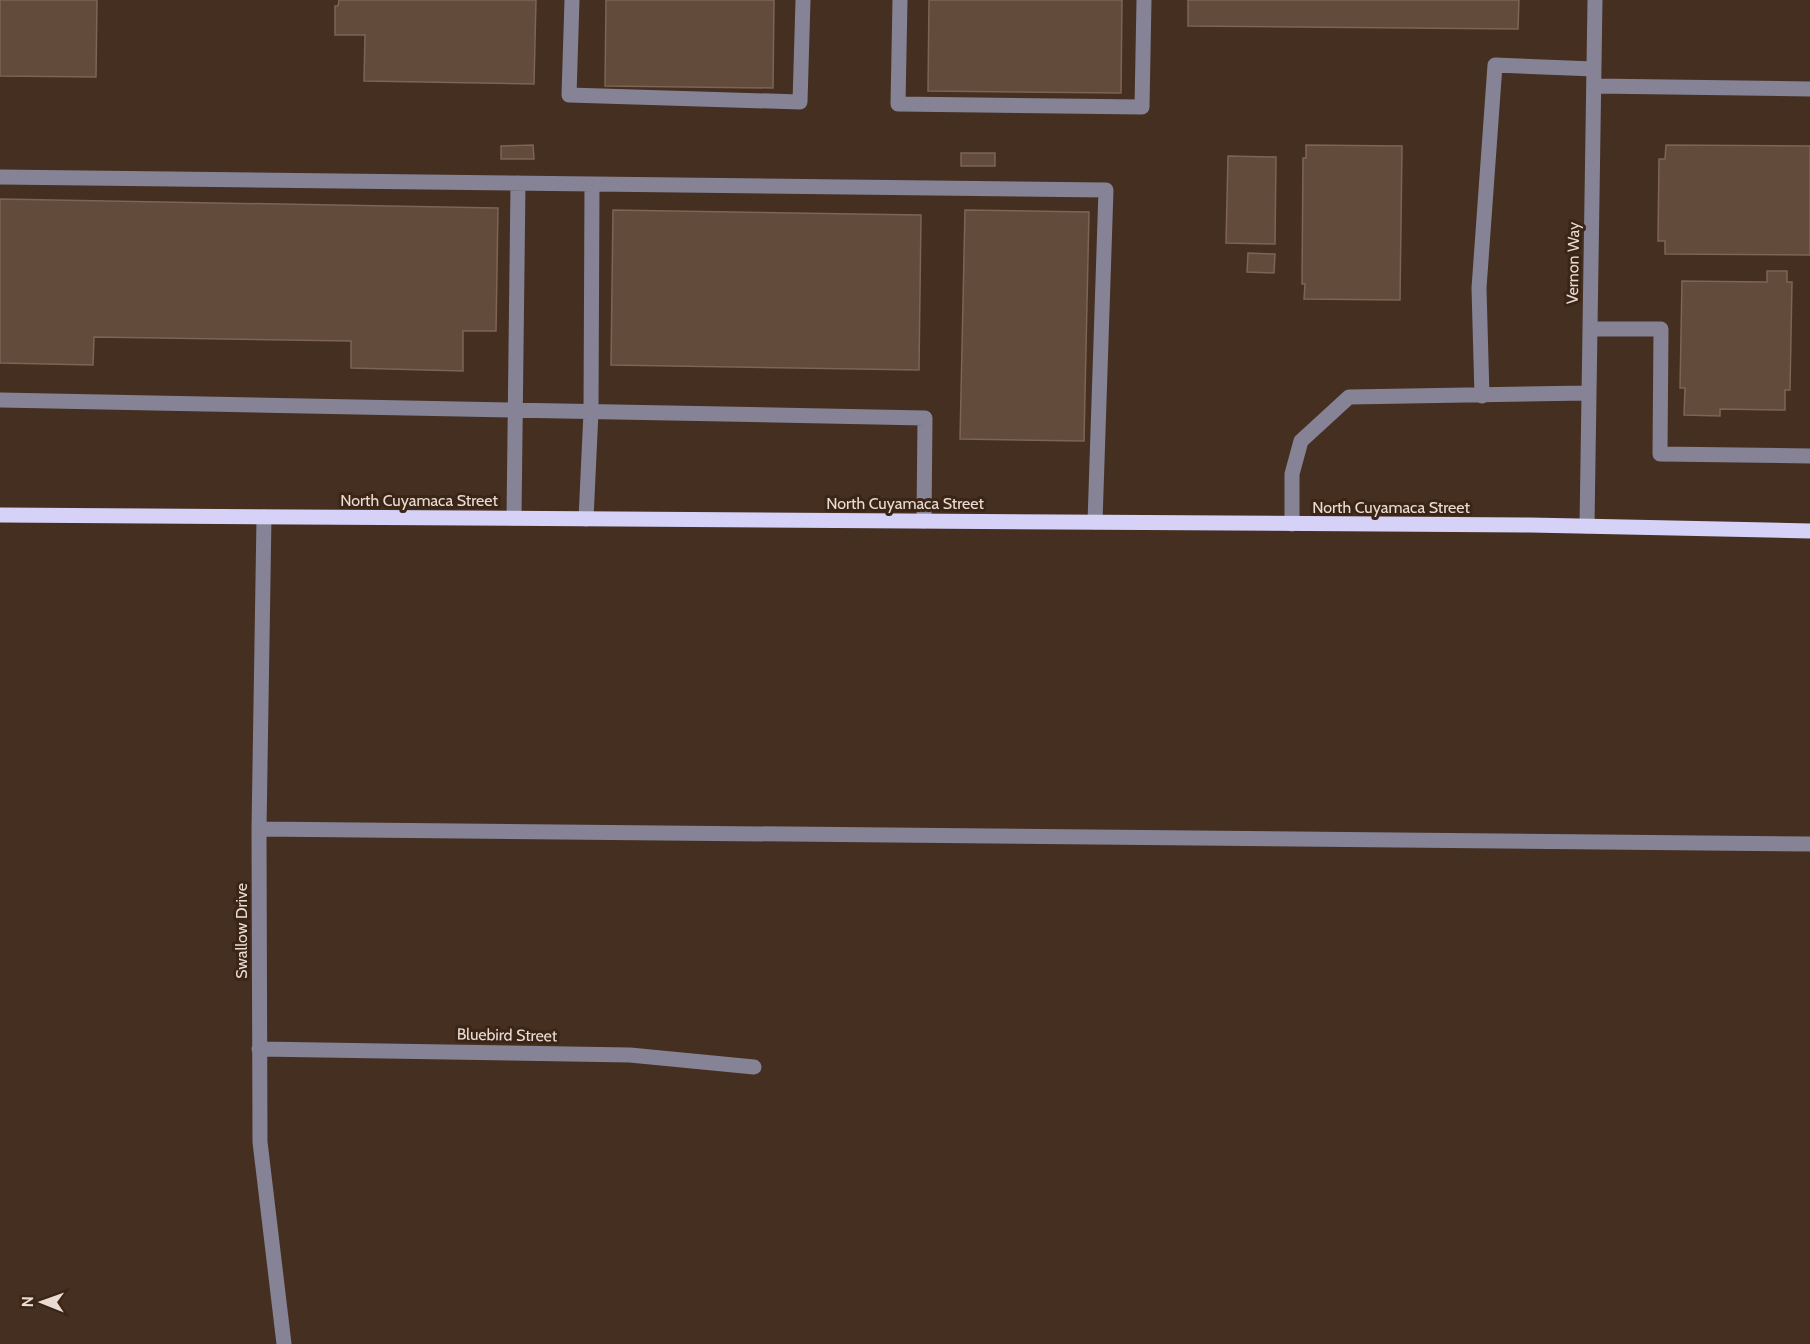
<svg xmlns="http://www.w3.org/2000/svg" width="1810" height="1344" viewBox="0 0 1810 1344" font-family="Cabin,sans-serif">
  <rect width="100%" height="100%" fill="#452f20"/>
  <!-- building -->
  <path fill="#634b3c" stroke="#7d6454" stroke-width="1.5" d="M 0,0 L 97,0 L 96,77 L 0,76 Z
    M 339,0 L 536,0 L 534,84 L 364,81 L 365,35 L 335,35 L 335,6 L 338,6 Z
    M 606,0 L 774,0 L 773,88 L 605,86 Z
    M 929,0 L 1122,0 L 1121,93 L 928,91 Z
    M 1188,0 L 1519,0 L 1518,29 L 1188,26 Z
    M 533,145 L 534,159 L 501,159 L 501,146 Z
    M 1306,145 L 1402,146 L 1400,300 L 1304,299 L 1305,284 L 1302,284 L 1303,158 L 1306,158 Z
    M 1666,145 L 1810,146 L 1810,255 L 1665,254 L 1665,241 L 1658,241 L 1659,159 L 1665,159 Z
    M 961,153 L 995,153 L 995,166 L 961,166 Z
    M 1228,156 L 1276,157 L 1275,244 L 1226,243 Z
    M 0,199 L 498,208 L 496,331 L 463,331 L 463,371 L 351,368 L 351,341 L 94,337 L 93,365 L 0,363 Z
    M 613,210 L 921,215 L 919,370 L 611,365 Z
    M 965,210 L 1089,212 L 1084,441 L 960,439 Z
    M 1248,253 L 1275,254 L 1274,273 L 1247,272 Z
    M 1767,271 L 1787,271 L 1787,282 L 1792,282 L 1790,390 L 1785,390 L 1785,410 L 1720,409 L 1720,416 L 1684,415 L 1685,388 L 1680,388 L 1682,281 L 1767,282 Z"/>
  <g fill="none" stroke-linecap="round" stroke-linejoin="round">
    <!-- minor -->
    <path stroke="#858395" stroke-width="15" d="M 572,0 L 569,95 L 800,102 L 803,0
      M 900,0 L 898,104 L 1142,107 L 1144,0
      M 1594,86 L 1810,89
      M 0,177 L 1106,190 L 1095,522
      M 1590,329 L 1661,329 L 1660,454 L 1810,456
      M 1482,396 L 1479,288 L 1495,65 L 1594,69
      M 0,400 L 925,418 L 924,521
      M 264,517 L 259,829 L 260,1142 L 284,1344
      M 514,518 L 518,183
      M 586,519 L 591,412 L 592,184
      M 1292,524 L 1292,474 L 1301,441 L 1349,397 L 1589,393
      M 1587,526 L 1595,0
      M 259,829 L 1810,844
      M 259,1049 L 630,1055 L 754,1067"/>
    <!-- major -->
    <path stroke="#d6d1f7" stroke-width="15" d="M 0,515 L 1530,525 L 1810,531"/>
  </g>
  <g text-anchor="middle" dominant-baseline="central" stroke-width="6" stroke-linejoin="round" paint-order="stroke">
    <!-- street labels -->
    <g font-size="16" fill="#ebdcd3" stroke="#3a2517">
      <text transform="translate(1573 263) rotate(-89)">Vernon Way</text>
      <text x="419" y="500">North Cuyamaca Street</text>
      <text x="905" y="503">North Cuyamaca Street</text>
      <text x="1391" y="507">North Cuyamaca Street</text>
      <text transform="translate(241 931) rotate(-90)">Swallow Drive</text>
      <text transform="translate(507 1035) rotate(1)">Bluebird Street</text>
    </g>
  </g>
  <!-- north arrow -->
  <g transform="translate(42 1302) rotate(271)" stroke="#3a2517" stroke-width="4.5" paint-order="stroke">
  <path d="M0-4.5L10 22L0 15L-10 22Z" fill="#ebdcd3"/>
  <text y="-9" font-size="16" font-weight="bold" text-anchor="middle" fill="#ebdcd3">N</text>
  </g>
</svg>
